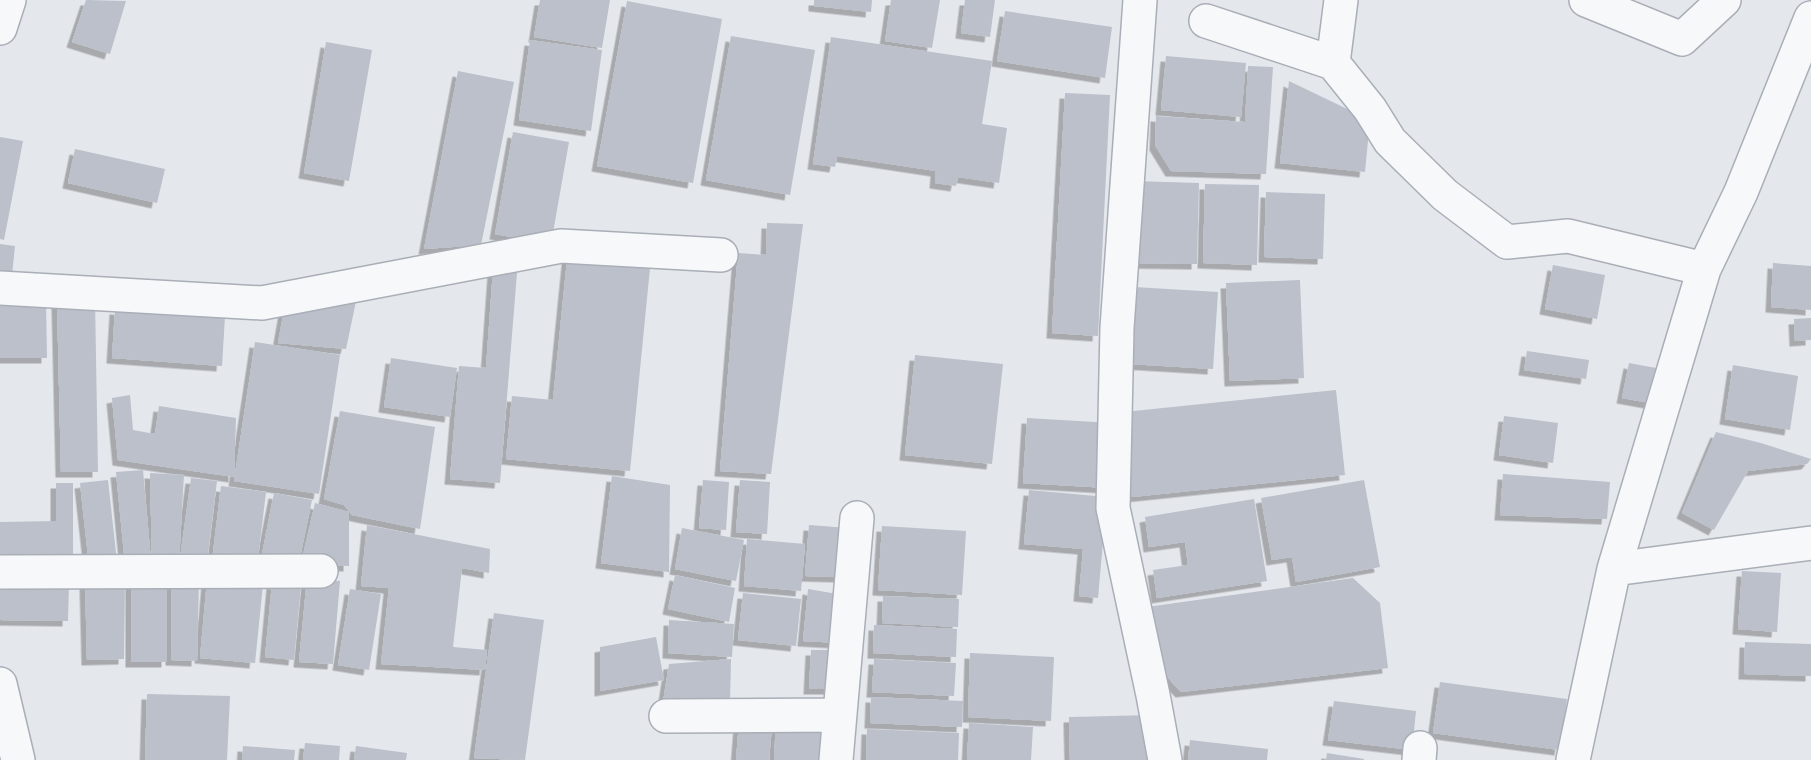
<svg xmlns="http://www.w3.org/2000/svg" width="1811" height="760" viewBox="0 0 1811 760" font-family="Montserrat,sans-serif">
  <defs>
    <filter id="shadow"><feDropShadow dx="-5.5" dy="5.5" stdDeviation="0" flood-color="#0004"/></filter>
  </defs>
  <rect width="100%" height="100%" fill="#e4e7ec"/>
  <!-- building -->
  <path fill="#bbc0ca" filter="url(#shadow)" d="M 86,0 L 126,1 L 110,54 L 72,42 Z
    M 540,0 L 610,0 L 602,48 L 534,37 Z
    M 814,0 L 872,0 L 871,12 L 814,6 Z
    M 891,0 L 940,0 L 932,48 L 885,41 Z
    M 965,0 L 995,0 L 990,37 L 961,33 Z
    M 627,1 L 722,19 L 693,183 L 597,166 Z
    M 1005,11 L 1112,27 L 1105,78 L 997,61 Z
    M 731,36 L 815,50 L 790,195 L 706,180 Z
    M 831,37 L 992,61 L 982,124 L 1007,128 L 999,183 L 958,177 L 956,186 L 935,183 L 936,171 L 837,156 L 835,167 L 813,164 Z
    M 530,40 L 602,50 L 591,131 L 519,120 Z
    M 326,42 L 372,50 L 349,181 L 304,173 Z
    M 1166,56 L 1246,63 L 1241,117 L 1161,110 Z
    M 1248,66 L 1273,67 L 1266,174 L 1171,171 L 1155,145 L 1156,116 L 1245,122 Z
    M 458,71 L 514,82 L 481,245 L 424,249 Z
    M 1289,81 L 1370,120 L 1365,172 L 1280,163 Z
    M 1065,93 L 1110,95 L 1098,336 L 1052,333 Z
    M 513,132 L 569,142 L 551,244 L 495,234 Z
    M 0,137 L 23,141 L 4,240 L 0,239 Z
    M 75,149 L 165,169 L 157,203 L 68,183 Z
    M 1133,181 L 1199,183 L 1197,264 L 1131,263 Z
    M 1205,184 L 1259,185 L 1257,265 L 1203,263 Z
    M 1266,192 L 1325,194 L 1323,259 L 1264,257 Z
    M 767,223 L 803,224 L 771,474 L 720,471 L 738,253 L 766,255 Z
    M 0,244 L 15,246 L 12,275 L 0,274 Z
    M 568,250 L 651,258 L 630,471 L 506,459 L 512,396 L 553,400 Z
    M 1773,263 L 1811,266 L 1811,310 L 1771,307 Z
    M 1553,265 L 1605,275 L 1597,319 L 1545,309 Z
    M 493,270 L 517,273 L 500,483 L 450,479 L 459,366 L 486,368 Z
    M 1300,280 L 1304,378 L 1230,381 L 1226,283 Z
    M 359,287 L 346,349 L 278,343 L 285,304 Z
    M 1134,287 L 1218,292 L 1213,369 L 1129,364 Z
    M 95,300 L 98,472 L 61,472 L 57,301 Z
    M 46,301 L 47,358 L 0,358 L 0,302 Z
    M 115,309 L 225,316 L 222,366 L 112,358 Z
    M 1811,318 L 1811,340 L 1795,341 L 1794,319 Z
    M 255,342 L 340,355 L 319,494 L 234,481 Z
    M 1527,351 L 1589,360 L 1586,379 L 1524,370 Z
    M 915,355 L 1003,364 L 992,464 L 905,455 Z
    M 391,358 L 457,368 L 450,417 L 384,407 Z
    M 1629,363 L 1667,370 L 1661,405 L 1622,398 Z
    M 1733,365 L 1798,376 L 1790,430 L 1725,419 Z
    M 1336,390 L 1345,475 L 1132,497 L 1124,412 Z
    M 130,395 L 133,430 L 155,434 L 159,406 L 236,418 L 234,477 L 118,460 L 112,398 Z
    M 340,411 L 435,427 L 420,529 L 352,515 L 344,505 L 324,499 Z
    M 1504,416 L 1558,423 L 1553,463 L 1499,455 Z
    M 1027,418 L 1112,423 L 1108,488 L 1023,483 Z
    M 1716,432 L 1761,443 L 1811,459 L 1807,464 L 1748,471 L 1714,530 L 1682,513 Z
    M 143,470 L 151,561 L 125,564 L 116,472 Z
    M 150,473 L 184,475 L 179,561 L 152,561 Z
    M 1503,474 L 1610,482 L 1607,519 L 1500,515 Z
    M 612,476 L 670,485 L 669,572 L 601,563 Z
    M 191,478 L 217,481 L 207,562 L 180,559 Z
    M 108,480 L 117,562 L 89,565 L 80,483 Z
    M 703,480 L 729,482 L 726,530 L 699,528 Z
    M 740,480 L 770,482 L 767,534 L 736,532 Z
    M 1364,480 L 1380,567 L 1296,582 L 1292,557 L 1272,560 L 1261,498 Z
    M 56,483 L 73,483 L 73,566 L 0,566 L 0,522 L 56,521 Z
    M 221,486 L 266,492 L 257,567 L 212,561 Z
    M 1029,490 L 1107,497 L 1098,598 L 1079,596 L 1083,549 L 1024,544 Z
    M 274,493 L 312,500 L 298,567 L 261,559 Z
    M 1254,499 L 1267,581 L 1157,598 L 1153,570 L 1188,565 L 1185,542 L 1149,547 L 1145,517 Z
    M 315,503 L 349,512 L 349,566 L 301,564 Z
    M 367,525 L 490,549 L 489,573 L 462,568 L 453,647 L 487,650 L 485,670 L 381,664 L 389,588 L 361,586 Z
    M 809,525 L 848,528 L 843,577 L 805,576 Z
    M 882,526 L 966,531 L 962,595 L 878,590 Z
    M 682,528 L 744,540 L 736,581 L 675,569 Z
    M 747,539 L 805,544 L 801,591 L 744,586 Z
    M 1742,571 L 1781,573 L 1777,632 L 1738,629 Z
    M 264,575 L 255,663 L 200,658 L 207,580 Z
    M 675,575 L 735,588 L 729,622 L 668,609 Z
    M 307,578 L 340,581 L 333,664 L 299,662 Z
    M 1353,578 L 1380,603 L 1388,668 L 1181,692 L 1155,664 L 1147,607 Z
    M 131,579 L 167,579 L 167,662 L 131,662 Z
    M 172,579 L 199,580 L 197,661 L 171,660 Z
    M 85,581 L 125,582 L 124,659 L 87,660 Z
    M 0,582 L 69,583 L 68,621 L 0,620 Z
    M 272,583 L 301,586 L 294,660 L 265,657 Z
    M 350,589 L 381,594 L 369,670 L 338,665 Z
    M 808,589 L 843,595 L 840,643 L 803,641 Z
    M 743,593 L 801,599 L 796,646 L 738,640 Z
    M 883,596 L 959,599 L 958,627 L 882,623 Z
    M 494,613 L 544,620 L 525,760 L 474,758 Z
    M 669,620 L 734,624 L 732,657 L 668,653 Z
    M 874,625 L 957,629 L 956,657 L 873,653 Z
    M 656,637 L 664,680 L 600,691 L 600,647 Z
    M 1745,642 L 1811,644 L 1811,676 L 1744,674 Z
    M 811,650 L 837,650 L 833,689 L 809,689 Z
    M 970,653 L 1054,657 L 1051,721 L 968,717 Z
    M 731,659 L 730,700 L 663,702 L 669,664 Z
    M 874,659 L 956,663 L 954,696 L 872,692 Z
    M 1440,682 L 1567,699 L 1560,750 L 1433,733 Z
    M 147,694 L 230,696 L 227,760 L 145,760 Z
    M 871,697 L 963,701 L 962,727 L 870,723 Z
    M 1334,701 L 1416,711 L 1412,750 L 1328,740 Z
    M 1154,715 L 1155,760 L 1070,760 L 1069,717 Z
    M 776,719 L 832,724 L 831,760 L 774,760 Z
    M 739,723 L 772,726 L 769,760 L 736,760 Z
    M 969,723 L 1033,727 L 1031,760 L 967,760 Z
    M 867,729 L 959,733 L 958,760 L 866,760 Z
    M 1190,740 L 1268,749 L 1267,760 L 1188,760 Z
    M 305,743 L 340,746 L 339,760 L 303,760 Z
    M 243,746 L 295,750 L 294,760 L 242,760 Z
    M 356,746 L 407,753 L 406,760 L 354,760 Z
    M 1327,753 L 1364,759 L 1364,760 L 1326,760 Z"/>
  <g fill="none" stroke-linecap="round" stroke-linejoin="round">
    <defs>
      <path id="minor" d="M 1140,0 L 1117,328 L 1113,508 L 1153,695 L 1165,760
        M 1586,0 L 1682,39 L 1724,0
        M 1206,21 L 1333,63 L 1370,109 L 1390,141 L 1445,195 L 1507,242 L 1568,236 L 1704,269
        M 0,28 L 9,0
        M 1333,63 L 1341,0
        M 0,288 L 262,303 L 561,246 L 721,255
        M 1614,569 L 1811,543
        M 0,572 L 321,571
        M 0,684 L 18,760
        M 666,716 L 840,715
        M 836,760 L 857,518
        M 1419,760 L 1420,748
        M 1573,760 L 1614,569 L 1704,269 L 1741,192 L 1811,18"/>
    </defs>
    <!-- minor casing -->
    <use href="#minor" stroke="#a9aeb7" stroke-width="36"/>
    <!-- minor -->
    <use href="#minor" stroke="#f7f8fa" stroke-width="33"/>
  </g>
</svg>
